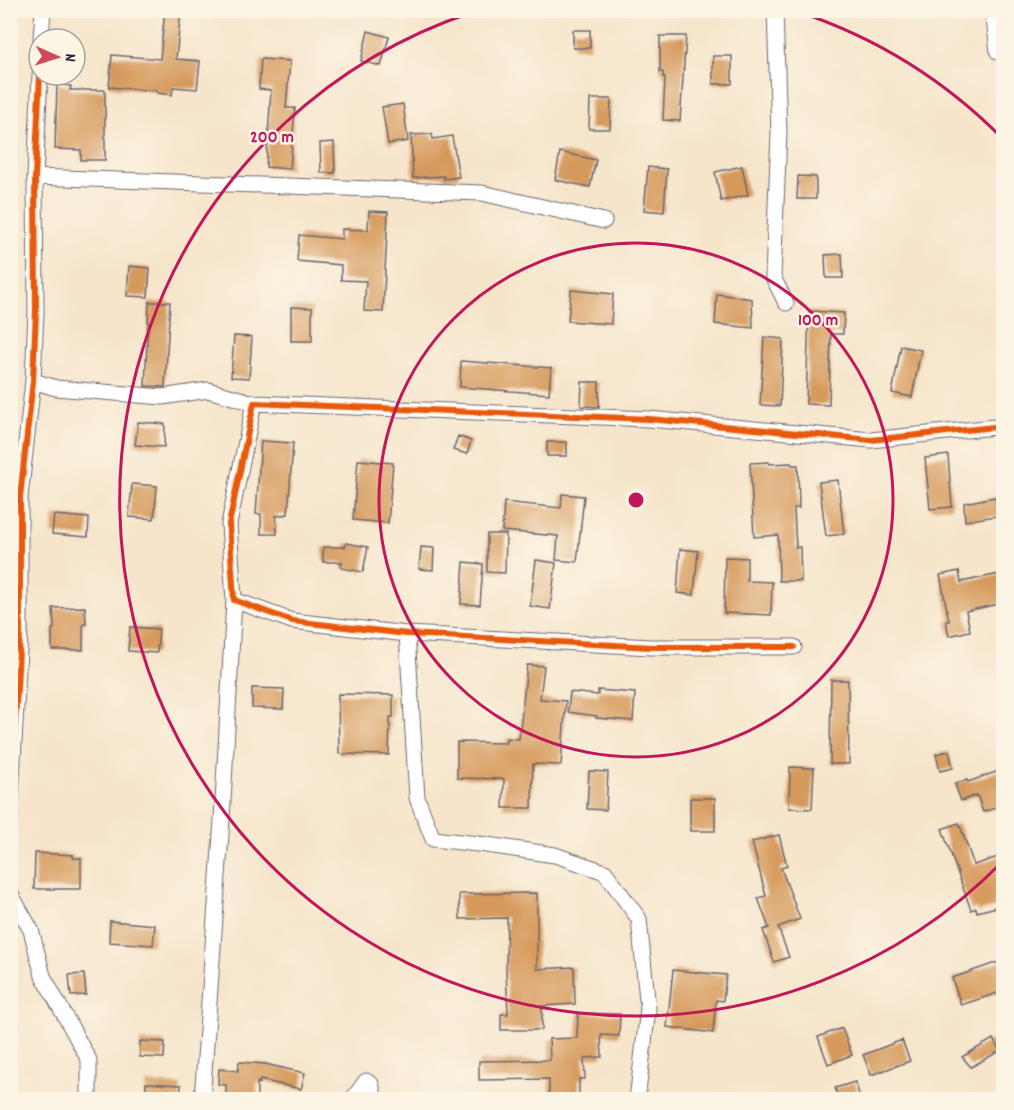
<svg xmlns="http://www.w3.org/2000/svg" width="1014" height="1110" viewBox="0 0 1014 1110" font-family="Dekko,sans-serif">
  <rect width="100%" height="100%" fill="#fcf5e5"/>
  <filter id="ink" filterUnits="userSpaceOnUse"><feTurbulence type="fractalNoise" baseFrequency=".0167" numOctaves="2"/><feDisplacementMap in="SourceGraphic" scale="12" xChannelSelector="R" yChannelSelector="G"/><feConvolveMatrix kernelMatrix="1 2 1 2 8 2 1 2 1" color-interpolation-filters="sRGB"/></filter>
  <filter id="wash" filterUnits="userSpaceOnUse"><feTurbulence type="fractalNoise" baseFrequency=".008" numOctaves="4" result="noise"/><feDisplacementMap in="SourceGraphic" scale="24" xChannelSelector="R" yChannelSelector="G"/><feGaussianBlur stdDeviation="1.35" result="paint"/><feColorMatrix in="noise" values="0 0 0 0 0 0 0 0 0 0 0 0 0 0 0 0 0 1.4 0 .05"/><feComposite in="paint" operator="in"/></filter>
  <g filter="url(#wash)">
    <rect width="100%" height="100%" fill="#f6e5cb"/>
    <g id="blocks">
      <!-- building -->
      <path fill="#d69a5c" d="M 165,10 L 181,10 L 176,59 L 200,61 L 197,89 L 173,87 L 172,95 L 157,93 L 157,91 L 109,87 L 112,55 L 160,59 Z
        M 573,30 L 590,30 L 590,48 L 573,48 Z
        M 368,31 L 389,37 L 381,66 L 361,61 Z
        M 660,36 L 686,36 L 680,121 L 663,120 L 665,77 L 663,77 L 663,72 L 660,72 Z
        M 713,56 L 732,56 L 732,84 L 713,84 Z
        M 261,59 L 290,61 L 286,108 L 295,108 L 290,169 L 266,167 L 271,90 L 259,89 Z
        M 57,84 L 71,86 L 70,90 L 105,90 L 105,160 L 81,160 L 81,150 L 55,149 Z
        M 590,99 L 611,99 L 610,129 L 589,129 Z
        M 403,104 L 408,141 L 388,144 L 382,107 Z
        M 432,134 L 433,139 L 452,136 L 459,177 L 444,179 L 444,176 L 413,178 L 411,135 Z
        M 334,142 L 335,173 L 321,173 L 320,143 Z
        M 560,152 L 596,160 L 590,187 L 555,180 Z
        M 742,166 L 748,195 L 721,201 L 715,172 Z
        M 648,167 L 667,169 L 664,212 L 644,210 Z
        M 798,176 L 816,177 L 816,199 L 797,199 Z
        M 369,211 L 388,212 L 383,312 L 364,311 L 366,281 L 341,280 L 341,265 L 297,261 L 299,235 L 342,239 L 342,229 L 368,230 Z
        M 842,254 L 843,278 L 826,278 L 825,255 Z
        M 129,266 L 150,268 L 148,297 L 127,296 Z
        M 571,290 L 613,294 L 611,324 L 568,321 Z
        M 717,294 L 752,299 L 753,328 L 715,324 Z
        M 149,302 L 170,302 L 165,387 L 145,386 Z
        M 291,307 L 312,308 L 312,341 L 291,341 Z
        M 809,311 L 844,313 L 843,334 L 831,334 L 829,405 L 806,404 Z
        M 234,336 L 252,337 L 249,378 L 231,377 Z
        M 764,337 L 783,339 L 780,406 L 760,405 Z
        M 901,346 L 921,350 L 912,397 L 892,393 Z
        M 461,361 L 551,368 L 549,394 L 460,387 Z
        M 582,382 L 599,382 L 599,407 L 581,406 Z
        M 138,422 L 165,424 L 164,447 L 135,445 Z
        M 458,436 L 471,441 L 467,454 L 453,450 Z
        M 261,441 L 293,443 L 288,514 L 276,516 L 277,534 L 261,534 L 261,514 L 256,514 Z
        M 547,442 L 567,442 L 567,456 L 547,456 Z
        M 948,455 L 952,507 L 930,509 L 925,458 Z
        M 358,460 L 393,463 L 388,523 L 353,520 Z
        M 769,462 L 769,464 L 791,463 L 792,465 L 798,465 L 799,508 L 794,508 L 796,548 L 800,547 L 801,581 L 779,581 L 778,535 L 754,537 L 750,463 Z
        M 838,480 L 844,534 L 826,536 L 819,482 Z
        M 132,484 L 157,486 L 154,519 L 129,517 Z
        M 562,494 L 584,496 L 577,562 L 556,560 L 558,536 L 502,531 L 504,502 L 561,508 Z
        M 995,497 L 996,502 L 1000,501 L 1003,515 L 965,521 L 964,503 Z
        M 54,515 L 89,518 L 88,537 L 52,534 Z
        M 487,534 L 506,534 L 505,573 L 487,572 Z
        M 346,543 L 368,547 L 363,572 L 341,568 L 342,562 L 323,562 L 323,547 L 345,547 Z
        M 421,547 L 434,548 L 433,570 L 419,569 Z
        M 680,549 L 698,551 L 694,595 L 677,593 Z
        M 725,557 L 747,558 L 747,581 L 772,582 L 771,615 L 724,613 Z
        M 536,560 L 556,563 L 550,609 L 530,606 Z
        M 464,562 L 483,564 L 480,605 L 461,604 Z
        M 959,571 L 961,582 L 1004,573 L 1004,603 L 966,611 L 970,631 L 949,636 L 946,621 L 949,621 L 940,575 Z
        M 85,607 L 86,624 L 83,624 L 83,650 L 52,650 L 52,629 L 54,629 L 53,608 Z
        M 130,627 L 159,629 L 157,653 L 128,651 Z
        M 527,665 L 544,666 L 540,699 L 566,701 L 561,765 L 533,764 L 532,808 L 503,808 L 504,779 L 457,778 L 457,742 L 506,743 L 506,738 L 519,739 Z
        M 831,680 L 848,680 L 849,764 L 830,764 Z
        M 252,688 L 284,689 L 283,709 L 252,708 Z
        M 598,690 L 635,693 L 633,721 L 596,718 L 597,716 L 568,712 L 570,692 L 598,695 Z
        M 338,694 L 393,695 L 393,717 L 390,717 L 389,755 L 339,754 Z
        M 949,751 L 953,768 L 940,771 L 936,754 Z
        M 790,767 L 814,768 L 812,809 L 789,808 Z
        M 1004,769 L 1004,805 L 983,812 L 977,795 L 961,801 L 955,784 L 967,780 L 968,782 Z
        M 589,771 L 608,772 L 606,810 L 587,809 Z
        M 690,798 L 715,798 L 715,831 L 690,831 Z
        M 959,823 L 974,865 L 1004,855 L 1004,880 L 998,882 L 1004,905 L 977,912 L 976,908 L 971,910 L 942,829 Z
        M 779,835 L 787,866 L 781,868 L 800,919 L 778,927 L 789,957 L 774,962 L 763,930 L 769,928 L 758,898 L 766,896 L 752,842 Z
        M 35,853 L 73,855 L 73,858 L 81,858 L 81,889 L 34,889 Z
        M 537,893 L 537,969 L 574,967 L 575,1004 L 542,1006 L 542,1030 L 501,1030 L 501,1014 L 508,1014 L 506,970 L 507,918 L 460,919 L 459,894 Z
        M 110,921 L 155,925 L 153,945 L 109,942 Z
        M 1004,960 L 1004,991 L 961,1005 L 952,978 Z
        M 673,970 L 726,975 L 723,1001 L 716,1000 L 713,1033 L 667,1027 Z
        M 84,974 L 86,995 L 71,996 L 69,975 Z
        M 578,1013 L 620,1014 L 619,1036 L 601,1035 L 602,1057 L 584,1058 L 585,1079 L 579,1079 L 579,1100 L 549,1100 L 549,1079 L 479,1080 L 479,1061 L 550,1060 L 549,1039 L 577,1038 Z
        M 842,1028 L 852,1055 L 828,1064 L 818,1037 Z
        M 993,1039 L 1000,1051 L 971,1067 L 962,1057 Z
        M 902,1040 L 910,1061 L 871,1075 L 863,1055 Z
        M 140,1041 L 165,1042 L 164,1058 L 140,1057 Z
        M 239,1062 L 265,1064 L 305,1073 L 301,1089 L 260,1080 L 260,1083 L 257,1082 L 257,1100 L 226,1100 L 226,1085 L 218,1084 L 219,1069 L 238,1071 Z
        M 855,1082 L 860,1097 L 852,1100 L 839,1100 L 835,1088 Z
        M 146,1083 L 181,1085 L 180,1100 L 145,1100 Z"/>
    </g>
  </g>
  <g filter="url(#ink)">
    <use href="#blocks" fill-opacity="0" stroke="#6c666d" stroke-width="1.5"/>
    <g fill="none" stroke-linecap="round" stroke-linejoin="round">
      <defs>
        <path id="minor" d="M 775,10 L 779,133 L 773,277 L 786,303
          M 993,10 L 998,52 L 1004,52
          M 41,39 L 43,10
          M 35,177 L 482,193 L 604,221
          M 33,381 L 56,388 L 162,397 L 208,390 L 254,403
          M 407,634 L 417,798 L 433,839 L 487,845 L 555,855 L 605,872 L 639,919 L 648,1009 L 637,1100
          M 794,647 L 651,647 L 407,634 L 292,621 L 234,600 L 229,524 L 254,403 L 649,419 L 871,440 L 1004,426
          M 10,815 L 20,632 L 20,497 L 33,381 L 36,311 L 35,177 L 40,75
          M 10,893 L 31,930 L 43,976 L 89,1060 L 89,1100
          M 202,1100 L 222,820 L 234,600
          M 352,1100 L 366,1081 L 371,1084 L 375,1100"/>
      </defs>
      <!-- minor casing -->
      <use href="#minor" stroke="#6c666d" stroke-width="17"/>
      <!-- minor -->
      <use href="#minor" stroke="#fff" stroke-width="15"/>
      <defs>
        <path id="cycleway" d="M 794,647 L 651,647 L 407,634 L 292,621 L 234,600 L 229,524 L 254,403 L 649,419 L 871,440 L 1004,426
          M 10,815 L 20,632 L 20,497 L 33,381 L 36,311 L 35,177 L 40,75"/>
      </defs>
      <!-- cycleway casing -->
      <use href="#cycleway" stroke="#fcf5e5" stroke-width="10"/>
      <!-- cycleway -->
      <use href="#cycleway" stroke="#e8590c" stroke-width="6"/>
    </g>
  </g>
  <!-- distance rings -->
  <g fill="none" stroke="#c2185b" stroke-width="3">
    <circle cx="636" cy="500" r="257"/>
    <path d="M1003 861A515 515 0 1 1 473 12M799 12A515 515 0 0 1 1003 139"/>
  </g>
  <circle cx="636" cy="500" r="9" fill="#c2185b" stroke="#fcf5e5" stroke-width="3"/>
  <g font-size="18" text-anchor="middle" font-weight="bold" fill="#c2185b" stroke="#fcf5e5" stroke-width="5" stroke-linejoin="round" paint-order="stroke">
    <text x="272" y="142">200 m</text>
    <text x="818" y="325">100 m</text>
  </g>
  <!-- margin -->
  <rect width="1014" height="1110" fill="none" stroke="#fcf5e5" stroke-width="36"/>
  <!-- north arrow -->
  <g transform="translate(57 57) rotate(93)"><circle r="28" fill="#fcf5e5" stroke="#a5a1a1" stroke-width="1.5"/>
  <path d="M0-4.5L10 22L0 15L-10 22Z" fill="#d1495b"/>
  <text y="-9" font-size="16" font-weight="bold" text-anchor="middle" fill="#22223b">N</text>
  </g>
</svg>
